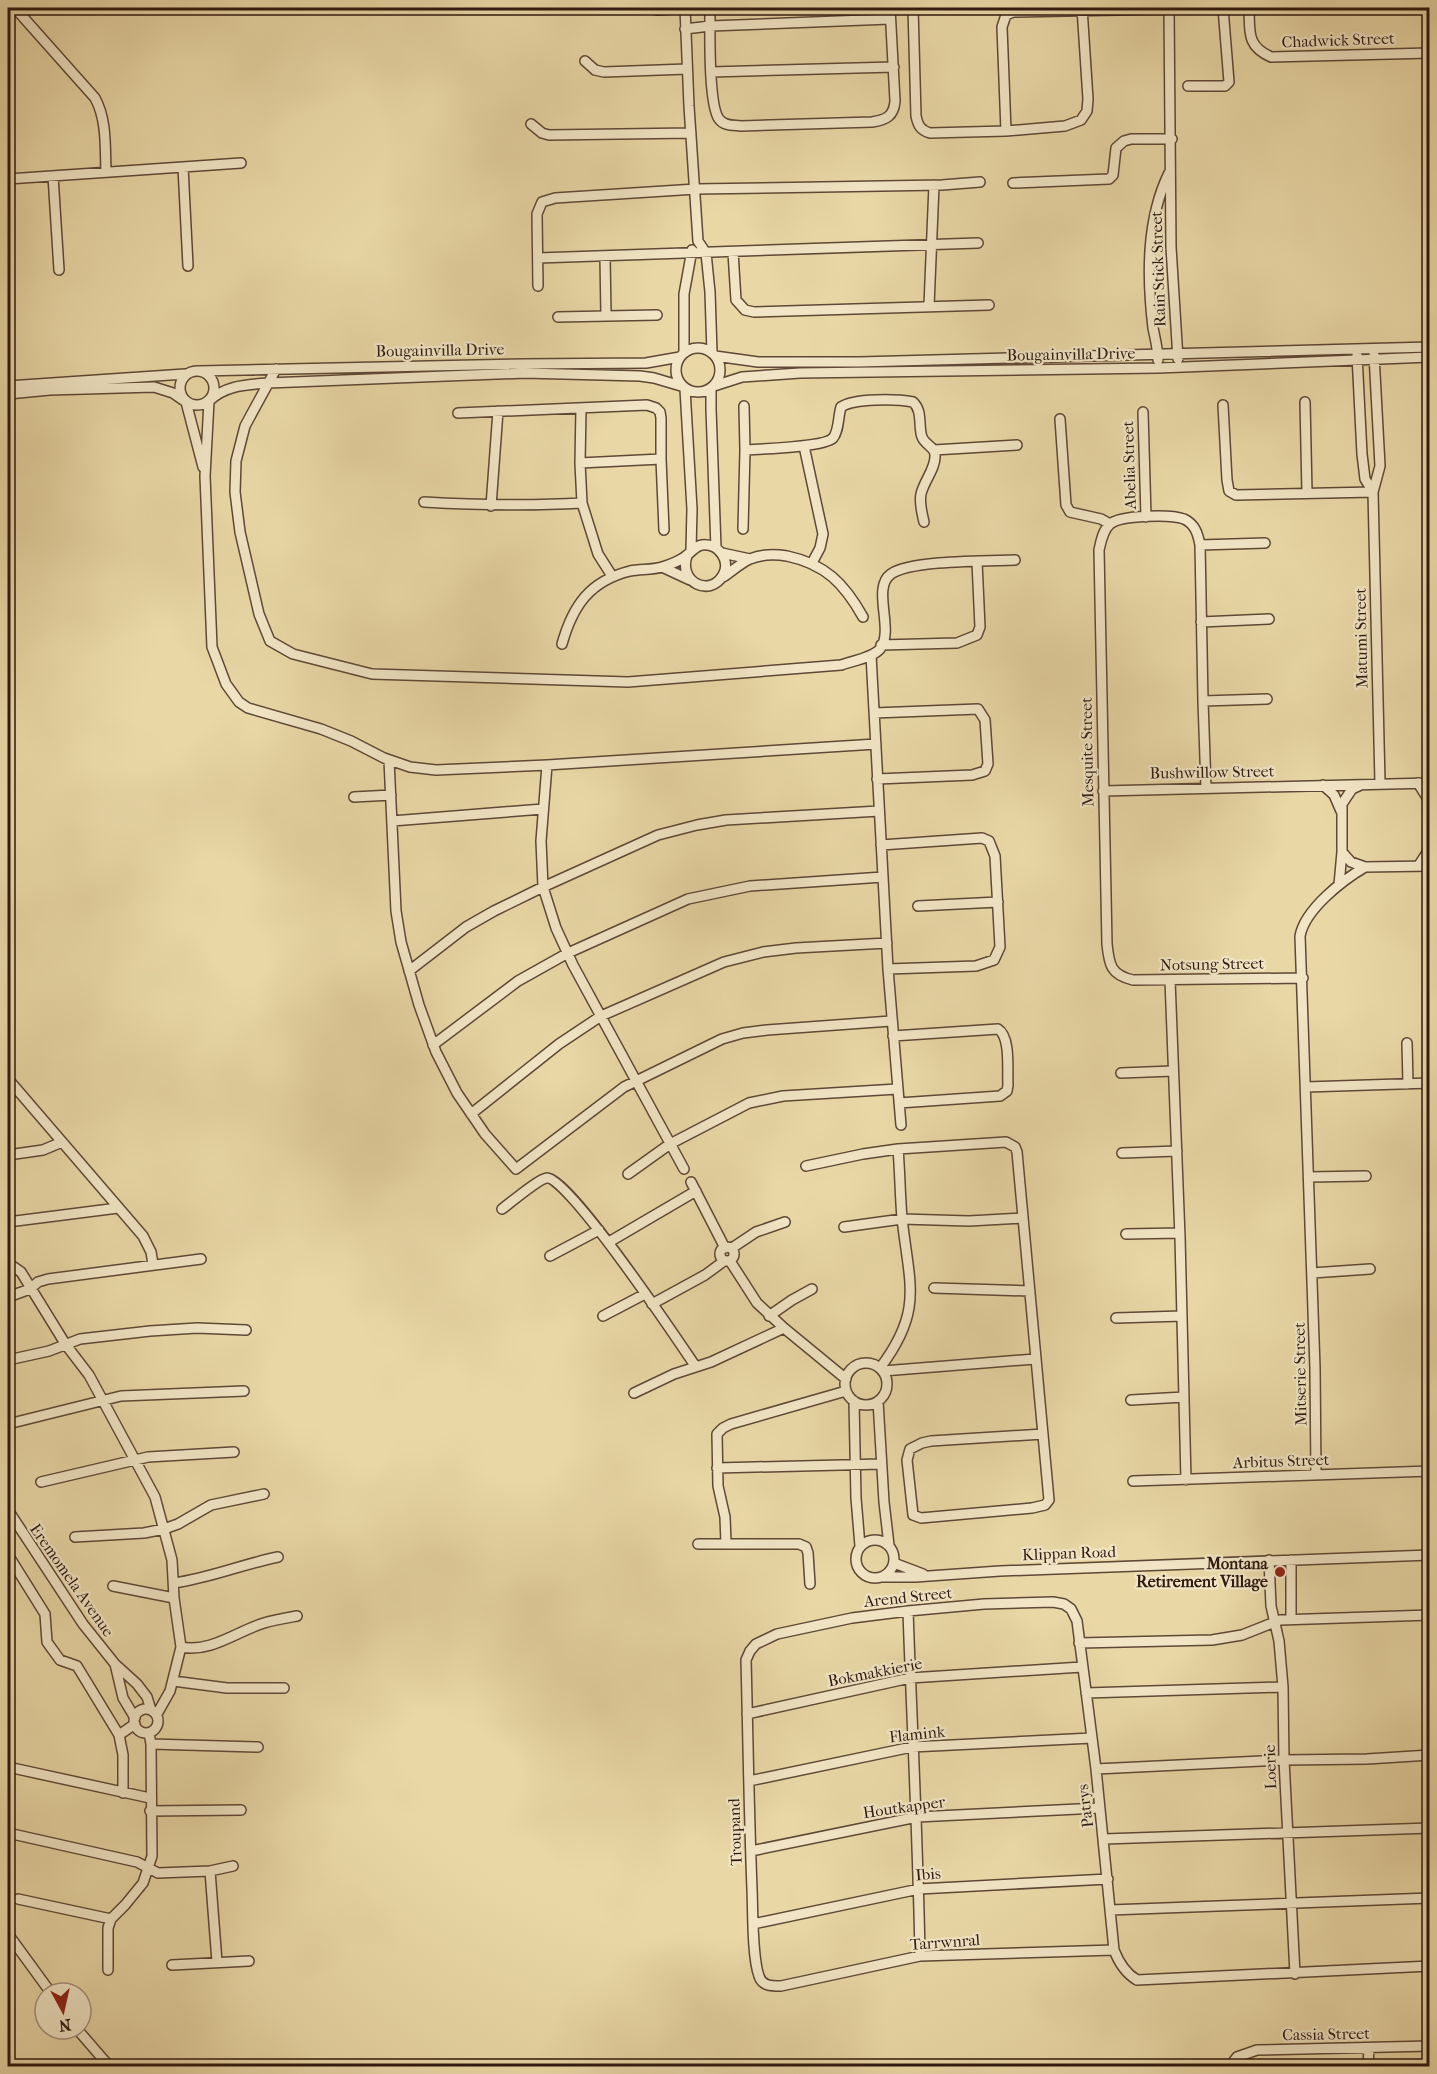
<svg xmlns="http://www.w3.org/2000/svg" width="1437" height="2074" viewBox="0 0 1437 2074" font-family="'IM FELL French Canon',serif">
  <rect width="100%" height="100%" fill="#e9d7a6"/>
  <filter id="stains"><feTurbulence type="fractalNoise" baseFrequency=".00333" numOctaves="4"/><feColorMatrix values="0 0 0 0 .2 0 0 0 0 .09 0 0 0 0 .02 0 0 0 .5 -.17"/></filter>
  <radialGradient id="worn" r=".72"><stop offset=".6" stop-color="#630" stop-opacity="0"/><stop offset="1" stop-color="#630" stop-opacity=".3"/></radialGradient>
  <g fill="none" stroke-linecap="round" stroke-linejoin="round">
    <defs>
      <path id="street" d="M 15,8 L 95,98 C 107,120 105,147 106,172
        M 648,8 L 658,10 L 685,8
        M 685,8 L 689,106 L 698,241 L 706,253 L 710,292 L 712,353
        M 710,8 C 710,29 708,104 719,119 C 724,126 733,125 741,126 L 872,122 C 886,120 894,116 895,101 L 890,8
        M 913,8 L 916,116 C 918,125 920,130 930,133 L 1006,131 L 1065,126 L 1081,120 L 1087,111 L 1088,99 L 1082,8
        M 1169,8 L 1171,247 L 1178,359
        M 1249,8 C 1250,31 1246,46 1271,57 L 1430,53
        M 685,29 L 710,26 L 890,19
        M 585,61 L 595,70 L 604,72 L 687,69
        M 711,72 L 894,67
        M 1188,86 L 1225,86 L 1229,82 L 1223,8
        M 531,124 L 542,133 L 549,135 L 691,133
        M 1006,131 L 1002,27 L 1006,15 L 1013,12 L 1169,9
        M 183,167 L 188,266
        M 53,176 L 59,270
        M 8,179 L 241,163
        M 1013,183 L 1109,179 L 1113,175 L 1116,148 L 1124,141 L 1131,139 L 1172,139
        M 733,252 L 736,300 L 745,310 L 754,312 L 989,305
        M 605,257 L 606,316
        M 538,258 L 978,243
        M 538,286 L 537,214 L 542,202 L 555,198 L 696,189 L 942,185 L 980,182
        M 929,306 L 934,185
        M 558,317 L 657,315
        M676 370a22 22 0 1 1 44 0a22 22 0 1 1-44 0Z
        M 684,353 L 684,294 L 692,250
        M 1357,355 L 1362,454 L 1365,479 L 1373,492
        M 1374,355 L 1380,466 L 1373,492 L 1380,783
        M 715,356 L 758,362 L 859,362 L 1430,347
        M 1158,360 C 1158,349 1155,338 1153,328 C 1147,277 1146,220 1169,173
        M 276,369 L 245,426 L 236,461 L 235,492 L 240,532 L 259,614 L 270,641 L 293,654 L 372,674 L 628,682 L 841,665 C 852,661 872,658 880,649 C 895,630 871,588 891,574 C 910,560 988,561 1015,560
        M180 388a17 17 0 1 1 34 0a17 17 0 1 1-34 0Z
        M 199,371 L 525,364 L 646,363 L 680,357
        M 8,386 L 185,374
        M 681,386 L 654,378 L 640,376 L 525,373 L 268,383 C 246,385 226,385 209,401 L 205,476 L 212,647 L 226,684 L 239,702 L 248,708 L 321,729 L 351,741 L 384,758 L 410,767 L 436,770 L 547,765 L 876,744
        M 714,386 L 742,377 L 800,373 L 1158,368 L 1430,357
        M 711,388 L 711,409 L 716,548
        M 685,389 L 692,509 L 691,550
        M 8,394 L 50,390 L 154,387 L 173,393 L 186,402 L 203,467
        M 1305,402 L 1307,493
        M 1223,405 L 1227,480 L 1229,491 L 1236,495 L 1373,492
        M 581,408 L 580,463 L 582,503 L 598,554 L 612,576
        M 1143,412 L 1146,517
        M 458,413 L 647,405 L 656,408 L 660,412 L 661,418 L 661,459 L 664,530
        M 1060,419 L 1066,505 L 1070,512 L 1101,519 L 1110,524
        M 804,446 L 823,534 L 820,548 L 812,563
        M 745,450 C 760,449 825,447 833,438 C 839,431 838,417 841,407 C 854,398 897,399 913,402 C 923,411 918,426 922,437 C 925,445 935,447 935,455 C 936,468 924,481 921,494 C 919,503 922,513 924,522
        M 934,450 L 1017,445
        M 580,463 L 661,459
        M 424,502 C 477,505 529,506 582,503
        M 491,506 L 498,411
        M 743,529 L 745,450 L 744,406
        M 1200,545 L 1265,543
        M 722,553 L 750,559
        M 662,567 L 690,580
        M 723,577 C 732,571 741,563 750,559 C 762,554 774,554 787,556 C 825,564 844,583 863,617
        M 1201,622 L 1269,619
        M 562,644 C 573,605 590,581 630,571 C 641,569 652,570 662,567 C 669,565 682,560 687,555 C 693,551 695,546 702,545 C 719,543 731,561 723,575 C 710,598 678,582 687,556
        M 881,645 L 957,643 L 977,635 L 980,627 L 977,562
        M 871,655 L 888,969 L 901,1125
        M 1203,701 L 1267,699
        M 874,713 L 978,709 L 985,720 L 988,764 L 985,771 L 972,775 L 877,779
        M 389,760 L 396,911 L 401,942 L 419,1005 L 436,1052 L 457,1093 L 485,1134 L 516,1169 L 624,1087 L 722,1039 L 743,1033 L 767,1030 L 891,1021
        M 547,765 L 541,841 L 543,887 L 556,928 L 573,965 L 684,1169
        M 1418,783 L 1428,799 L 1430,817
        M 1323,785 L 1334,795 L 1341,811
        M 1206,787 L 1203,701 L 1200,545 C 1198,534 1195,524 1184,519 C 1171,514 1121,515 1110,524 C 1103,530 1101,541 1099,550 L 1107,944 C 1109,965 1111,975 1133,980 L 1303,978
        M 1103,791 L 1430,783
        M 354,797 L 391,795
        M 392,821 L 543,809
        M 881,845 L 982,838 L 989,841 L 995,856 L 1000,947 L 994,960 L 976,966 L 888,969
        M 1342,852 L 1351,862 L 1365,867 L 1430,866
        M 1419,865 L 1430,848
        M 1339,885 L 1342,852 L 1342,804 L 1352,789 L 1361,785
        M 918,906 L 998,902
        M 409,971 L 466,927 L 494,911 L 543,887 L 658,835 L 697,825 L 726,820 L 879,811
        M 1170,980 L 1180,1237 L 1186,1480
        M 893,1036 L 998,1029 C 1011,1037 1007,1070 1008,1085 L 1007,1091 L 1000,1096 L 899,1103
        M 1407,1043 L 1408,1084
        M 433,1045 L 518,981 L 568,953 L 688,899 L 750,886 L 883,877
        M 1121,1073 L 1173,1071
        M 8,1079 L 143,1236 L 151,1252 L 153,1264
        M 1306,1087 L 1430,1083
        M 471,1114 L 559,1044 L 601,1016 L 724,962 L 763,952 L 796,948 L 887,943
        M 1122,1153 L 1177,1151
        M 8,1155 L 43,1150 L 62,1142
        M 806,1166 L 863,1154 L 898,1149 L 1006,1142 L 1015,1147 L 1017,1152 L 1049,1500 L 1045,1505 L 1032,1508 L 921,1518 L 913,1515 L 907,1460 L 910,1449 L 922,1443 L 931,1441 L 1043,1434
        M 628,1174 L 670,1144 L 749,1103 L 783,1096 L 897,1089
        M 1309,1177 L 1366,1176
        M 691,1182 L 725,1248
        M 502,1209 C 510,1203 540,1178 547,1178 C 568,1176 679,1342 696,1367
        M 8,1222 L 118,1208
        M 844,1227 L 902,1219 L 969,1221 L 1022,1218
        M 1126,1234 L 1180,1233
        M 609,1242 L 696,1191
        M720 1254a7 7 0 1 1 14 0a7 7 0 1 1-14 0Z
        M 732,1248 L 756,1232 L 785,1222
        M 550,1256 L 599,1230
        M 730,1261 L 757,1303 L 784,1328 L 846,1379
        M 8,1263 L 21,1272 L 66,1345 L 89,1375 L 155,1497 L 172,1560 L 174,1598 L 181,1647 L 170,1691 L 157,1714
        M 1312,1273 L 1370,1269
        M 934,1288 L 1030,1291
        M 8,1297 L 30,1289 L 38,1282 L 48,1279 L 201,1259
        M 652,1304 L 705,1275 L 724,1261
        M 603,1316 L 645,1294
        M 769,1316 L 792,1300 L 812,1289
        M 1116,1318 L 1182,1316
        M 8,1360 L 49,1351 L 80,1339 L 150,1331 L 197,1328 L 246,1330
        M845 1384a21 21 0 1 1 42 0a21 21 0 1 1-42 0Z
        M 880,1368 C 924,1310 909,1284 902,1218 C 900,1195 900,1172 898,1149
        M 883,1371 L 1035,1359
        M 634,1393 L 674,1374 L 711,1362 L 784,1328
        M 1131,1400 L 1184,1397
        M 854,1401 L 856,1498 L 860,1546
        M 878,1401 L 884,1502 L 889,1545
        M 8,1424 L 121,1396 L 244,1391
        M 717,1468 L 881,1464
        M 1316,1475 L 1315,1368 L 1300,936 C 1305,909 1343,880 1365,867
        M 1133,1481 L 1430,1471
        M 41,1482 L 148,1457 L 234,1452
        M 8,1510 L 83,1624 L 115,1664 L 137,1684 L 147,1697 L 151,1710
        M 75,1537 L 144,1533 L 164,1529 L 178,1524 L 211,1505 L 264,1494
        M856 1559a19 19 0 1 1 38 0a19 19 0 1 1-38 0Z
        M 726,1543 L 725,1517 L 718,1486 L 717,1434 L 723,1428 L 731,1424 L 846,1391
        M 698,1544 L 799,1544 L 806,1547 L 808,1553 L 810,1584
        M 8,1557 L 10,1558 L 45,1614 L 47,1642 L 60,1660 L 77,1666 L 119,1735
        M 1269,1560 L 1271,1606 L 1279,1641 L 1283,1687 L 1284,1760 L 1295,1974
        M 894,1563 L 923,1574
        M 881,1577 L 915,1577 L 1000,1571 L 1430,1555
        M 174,1583 C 210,1578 243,1564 278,1557
        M 113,1586 L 174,1598
        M 908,1611 C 912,1726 918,1841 920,1956
        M 1291,1619 L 1291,1560
        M 1079,1643 L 1212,1640 L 1242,1635 L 1280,1620 L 1430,1615
        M 181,1647 C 211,1653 237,1631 264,1623 C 274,1620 286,1618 297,1616
        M 115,1664 L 123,1698 L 135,1718
        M 173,1681 L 227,1688 L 284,1688
        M 1086,1693 L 1283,1687
        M134 1721a12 12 0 1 1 24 0a12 12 0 1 1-24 0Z
        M 747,1714 L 910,1678 L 1082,1667
        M 151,1744 L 258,1747
        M 8,1767 L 150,1798
        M 1096,1769 L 1284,1760 L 1367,1759 L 1430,1755
        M 749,1781 L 912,1747 L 1092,1738
        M 123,1793 L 123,1755 L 119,1735 L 135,1724
        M 150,1811 L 241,1810
        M 8,1833 L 137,1862 L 158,1873 L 210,1871 L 233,1866
        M 1104,1839 L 1430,1828
        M 751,1851 L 917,1817 L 1099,1808
        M 210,1871 L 217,1962
        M 18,1899 L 111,1919
        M 1110,1910 L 1430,1898
        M 753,1924 L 919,1889 L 1108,1879
        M 8,1934 L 51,1993
        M 1114,1950 L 920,1956 L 781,1986 C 771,1986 762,1986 759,1976 C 752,1957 753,1911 752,1889 C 749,1813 748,1736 746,1660 L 750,1651 L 756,1644 L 777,1634 L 852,1618 L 908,1611 L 984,1604 L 1053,1602 L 1064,1604 L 1071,1609 L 1077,1621 L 1096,1769 L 1114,1950 C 1119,1963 1125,1973 1137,1980 L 1430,1966
        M 172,1965 L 249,1961
        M 108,1970 L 108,1928 L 111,1919 L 125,1905 L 143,1883 L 152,1856 L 151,1744 L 149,1733
        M 77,2029 L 109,2066
        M 1230,2066 L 1237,2057 L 1257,2050 L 1430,2046
        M 1368,2066 L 1369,2048"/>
    </defs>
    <!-- street casing -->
    <use href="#street" stroke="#5e4836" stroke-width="12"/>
    <!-- street -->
    <use href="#street" stroke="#f1e5c5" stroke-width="9"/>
  </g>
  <!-- markers -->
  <circle fill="#8f2418" stroke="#f1e5c5" stroke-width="2" cx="1280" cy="1572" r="6"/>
  <g text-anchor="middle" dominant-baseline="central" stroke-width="4.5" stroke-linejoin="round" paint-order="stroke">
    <!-- street labels -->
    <g font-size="16" fill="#2f1911" stroke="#f1e5c5">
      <text transform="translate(1338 40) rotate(-2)">Chadwick Street</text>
      <text transform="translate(1158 269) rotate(-92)">Rain Stick Street</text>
      <text transform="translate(440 350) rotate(-1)">Bougainvilla Drive</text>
      <text transform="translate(1071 354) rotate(-1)">Bougainvilla Drive</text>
      <text transform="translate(1129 465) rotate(-92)">Abelia Street</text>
      <text transform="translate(1361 638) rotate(-91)">Matumi Street</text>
      <text transform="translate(1087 752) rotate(-91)">Mesquite Street</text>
      <text transform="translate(1212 772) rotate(-1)">Bushwillow Street</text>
      <text transform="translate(1212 964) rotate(-1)">Notsung Street</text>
      <text transform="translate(1300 1374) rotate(-91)">Mitserie Street</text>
      <text transform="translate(1281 1461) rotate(-2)">Arbitus Street</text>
      <text transform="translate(1069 1553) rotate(-2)">Klippan Road</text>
      <text transform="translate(72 1580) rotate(55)">Eremomela Avenue</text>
      <text transform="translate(908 1597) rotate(-6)">Arend Street</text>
      <text transform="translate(875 1672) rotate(-11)">Bokmakkierie</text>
      <text transform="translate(917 1734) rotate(-6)">Flamink</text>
      <text transform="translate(1270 1767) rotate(-92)">Loerie</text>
      <text transform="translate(1085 1806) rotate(-97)">Patrys</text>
      <text transform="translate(904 1807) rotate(-8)">Houtkapper</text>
      <text transform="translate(735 1832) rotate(-92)">Troupand</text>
      <text transform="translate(928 1874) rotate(-5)">Ibis</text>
      <text transform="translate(945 1942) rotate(-4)">Tarrwnral</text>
      <text transform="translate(1326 2034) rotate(-1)">Cassia Street</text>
    </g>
    <!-- poi labels -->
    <g font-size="16" font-weight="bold" fill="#2f1911" stroke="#f1e5c5" text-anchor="end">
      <text x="1268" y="1563">Montana<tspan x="1268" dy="18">Retirement Village</tspan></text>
    </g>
  </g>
  <!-- margin -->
  <rect width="1437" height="2074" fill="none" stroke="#e9d7a6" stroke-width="30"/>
  <rect x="9" y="9" width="1419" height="2056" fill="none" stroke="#2f1911" stroke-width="3"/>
  <rect x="15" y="15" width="1407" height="2044" fill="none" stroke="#2f1911" stroke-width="1.5"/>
  <!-- north arrow -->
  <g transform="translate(63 2011) rotate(172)"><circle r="28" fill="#f1e5c5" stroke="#a3937d" stroke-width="1.5"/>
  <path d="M0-4.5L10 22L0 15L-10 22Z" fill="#8f2418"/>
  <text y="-9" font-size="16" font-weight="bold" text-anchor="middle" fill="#2f1911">N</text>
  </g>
  <rect width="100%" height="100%" filter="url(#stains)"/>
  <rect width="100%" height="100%" fill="url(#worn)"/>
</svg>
